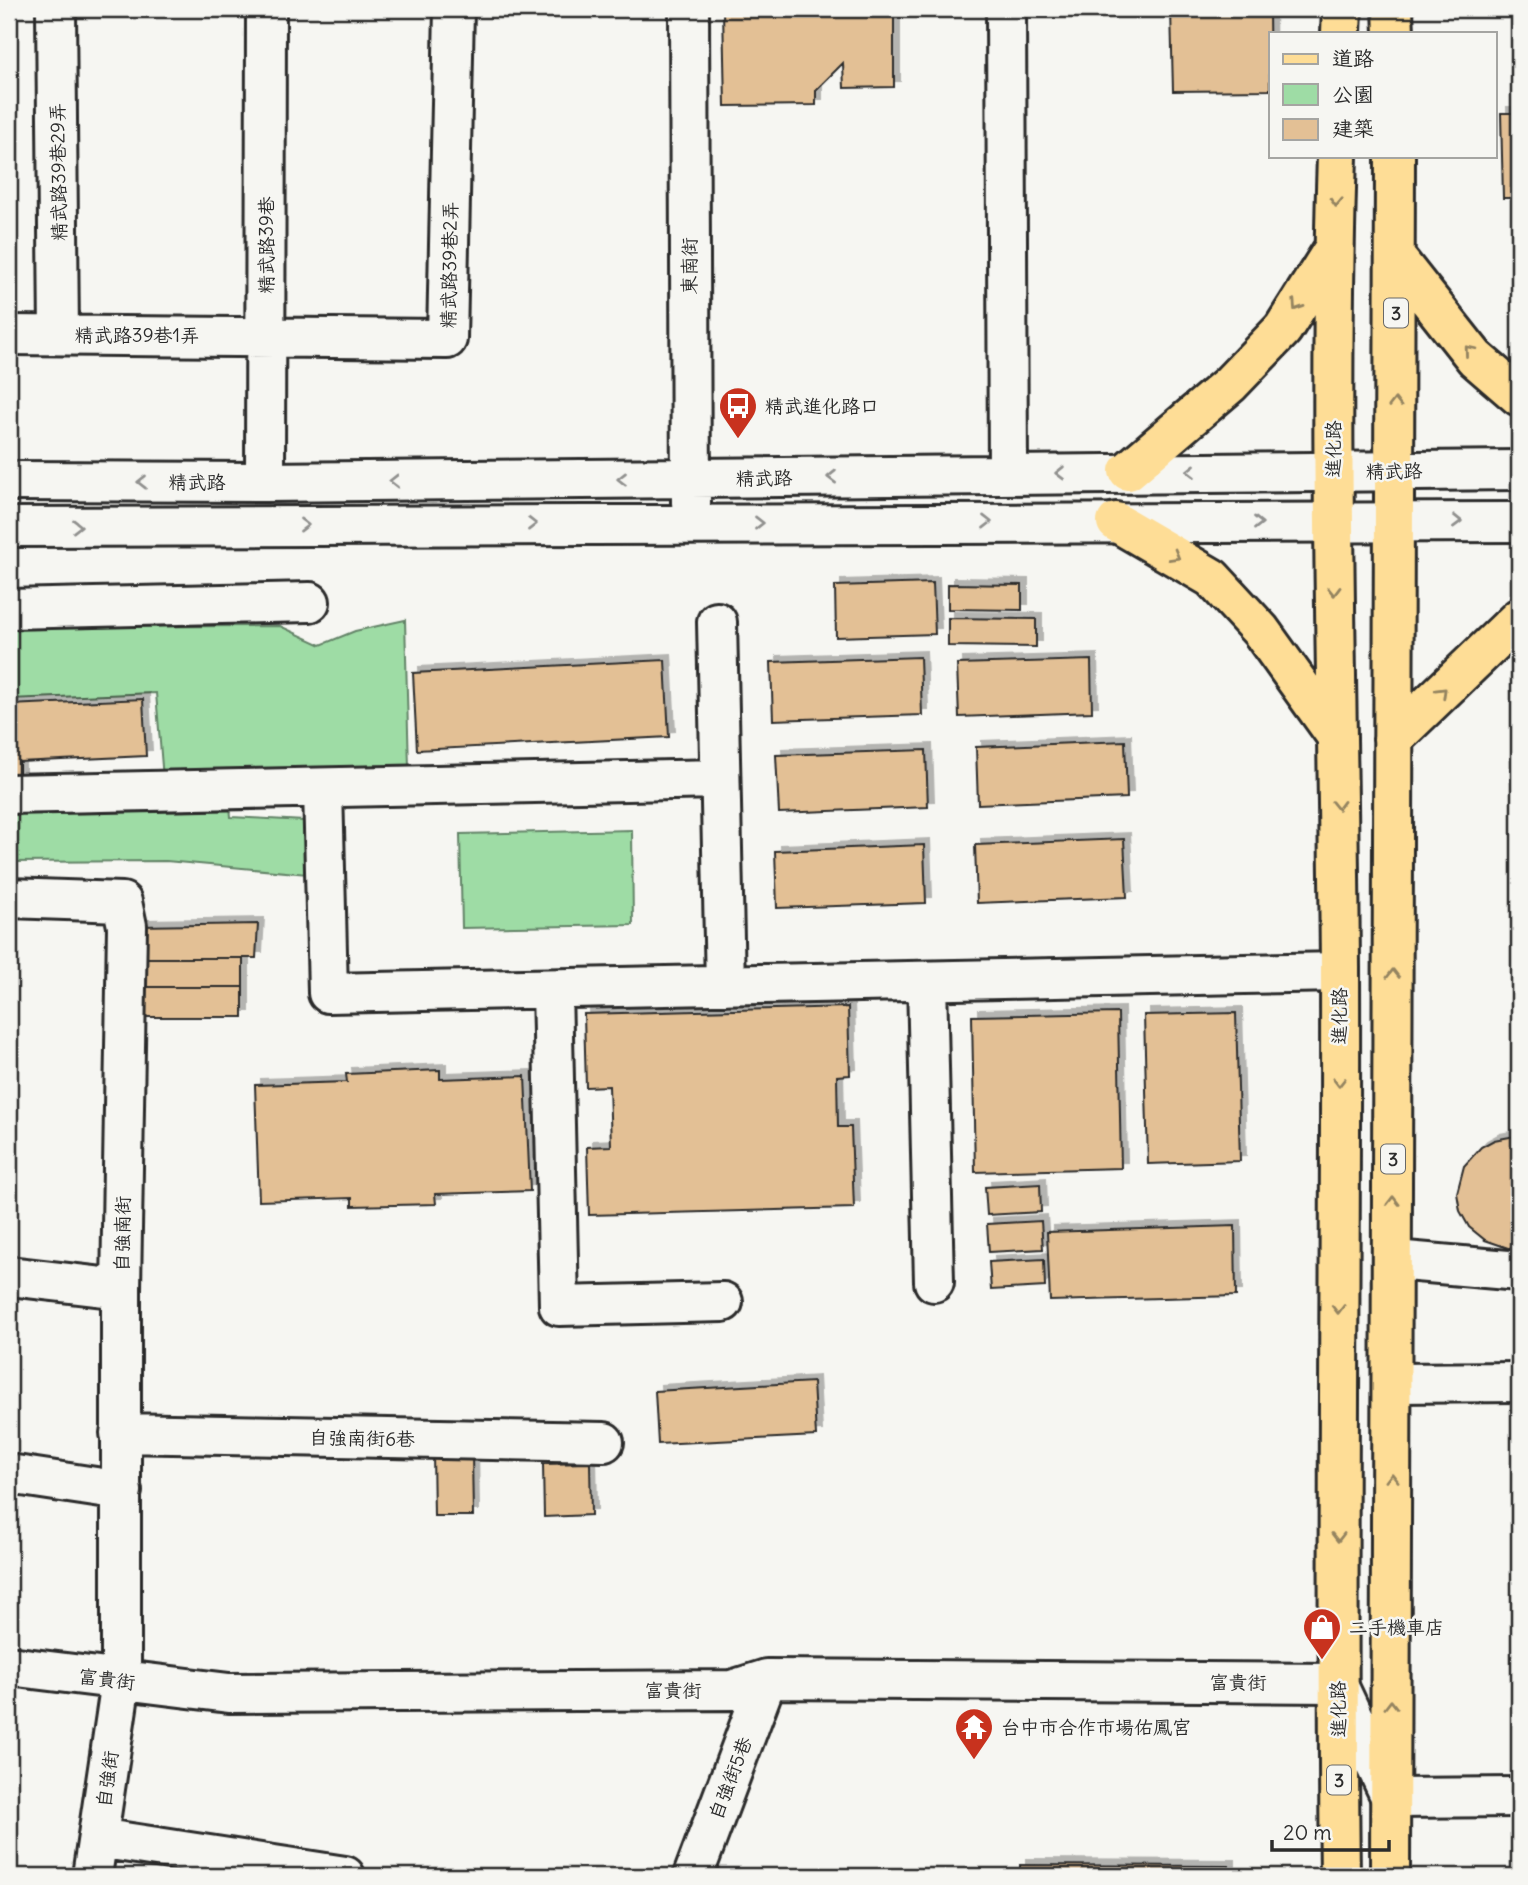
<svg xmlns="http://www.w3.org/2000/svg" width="1528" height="1885" viewBox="0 0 1528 1885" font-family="Delius,'LXGW WenKai TC',sans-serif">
  <defs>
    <filter id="shadow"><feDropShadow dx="6" dy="-6" stdDeviation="0" flood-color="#0004"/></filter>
  </defs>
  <rect width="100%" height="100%" fill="#f6f6f2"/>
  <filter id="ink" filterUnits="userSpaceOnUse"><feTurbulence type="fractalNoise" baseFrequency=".0143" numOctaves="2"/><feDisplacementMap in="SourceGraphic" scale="14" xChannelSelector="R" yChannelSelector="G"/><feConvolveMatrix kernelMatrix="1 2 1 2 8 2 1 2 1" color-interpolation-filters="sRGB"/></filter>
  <g filter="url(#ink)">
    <!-- green -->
    <path fill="#9edca5" stroke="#648468" stroke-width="2" d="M 405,620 L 409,768 L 163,779 L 156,693 L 9,699 L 9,627 L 280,626 L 321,645 L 355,631 Z
      M 229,795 L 231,817 L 304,821 L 307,874 L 166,861 L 9,862 L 9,806 Z
      M 632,830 L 633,925 L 462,928 L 460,834 Z"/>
    <!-- building -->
    <path fill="#e3c095" stroke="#2b2b2b" stroke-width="2" filter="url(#shadow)" d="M 723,9 L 894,9 L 894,87 L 844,88 L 843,63 L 816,90 L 816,105 L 725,106 Z
      M 1171,9 L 1269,9 L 1270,90 L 1173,91 Z
      M 1501,113 L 1519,113 L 1519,198 L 1503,198 Z
      M 933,583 L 935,634 L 836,637 L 835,586 Z
      M 948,584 L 1022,585 L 1022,610 L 948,609 Z
      M 948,618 L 1036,619 L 1036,647 L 948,646 Z
      M 920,657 L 922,715 L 773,720 L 771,662 Z
      M 665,660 L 669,737 L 417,750 L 413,673 Z
      M 1091,660 L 1092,712 L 959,717 L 957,664 Z
      M 143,699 L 146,756 L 19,762 L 19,777 L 9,777 L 9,705 Z
      M 1125,741 L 1127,798 L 978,804 L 976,747 Z
      M 926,750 L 928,807 L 779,813 L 776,755 Z
      M 1124,839 L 1127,897 L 977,903 L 975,845 Z
      M 924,845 L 926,903 L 777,908 L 775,851 Z
      M 258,924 L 256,958 L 137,958 L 139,926 Z
      M 137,958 L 243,958 L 243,987 L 139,987 Z
      M 139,987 L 243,987 L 243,1017 L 139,1017 Z
      M 848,1007 L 850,1075 L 837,1076 L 838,1127 L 851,1127 L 854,1208 L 589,1215 L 587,1147 L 611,1146 L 609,1086 L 586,1087 L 584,1014 Z
      M 1118,1013 L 1121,1168 L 975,1172 L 972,1016 Z
      M 1236,1013 L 1240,1161 L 1148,1164 L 1144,1015 Z
      M 440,1070 L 440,1079 L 525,1076 L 530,1191 L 435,1194 L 436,1204 L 352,1206 L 352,1198 L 259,1201 L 255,1085 L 347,1082 L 346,1074 Z
      M 1515,1136 L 1519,1137 L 1519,1248 L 1508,1248 L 1485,1240 L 1469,1227 L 1460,1211 L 1457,1193 L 1464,1166 L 1481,1147 L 1494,1140 Z
      M 1040,1184 L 1041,1212 L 987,1215 L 985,1187 Z
      M 1041,1221 L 1043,1249 L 989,1252 L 987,1224 Z
      M 1235,1226 L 1236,1296 L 1050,1301 L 1047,1232 Z
      M 1044,1259 L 1045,1287 L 991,1290 L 989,1262 Z
      M 813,1382 L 816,1436 L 658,1444 L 655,1391 Z
      M 472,1452 L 473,1516 L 434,1516 L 433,1453 Z
      M 590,1463 L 591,1515 L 544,1517 L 543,1464 Z
      M 1020,1865 L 1229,1866 L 1229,1876 L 1020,1876 Z"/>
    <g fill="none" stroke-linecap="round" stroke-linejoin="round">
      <defs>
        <path id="minor" d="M 56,9 L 59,335
          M 689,9 L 691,503
          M 1006,9 L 1008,474
          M 9,335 L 447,339 L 454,9
          M 9,481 L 265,482 L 1519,470
          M 265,482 L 266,9
          M 9,527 L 1519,522
          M 9,609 L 310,602
          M 717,622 L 725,985
          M 323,788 L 328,993 L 1340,972
          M 9,794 L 720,779
          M 9,898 L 122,902 L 127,926 L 121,1289 L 121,1681 L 92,1876
          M 927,981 L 934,1282
          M 552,989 L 559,1306 L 723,1302
          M 1394,1260 L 1519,1271
          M 9,1276 L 121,1289
          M 1393,1383 L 1519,1382
          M 120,1433 L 604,1442
          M 9,1474 L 122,1491
          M 9,1666 L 229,1693 L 732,1690 L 767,1679 L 1337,1683 L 1391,1798 L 1519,1797
          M 98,1838 L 345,1876
          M 693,1876 L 767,1679"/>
        <path id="major" d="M 1393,9 L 1394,33
          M 1341,33 L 1342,9
          M 1337,156 C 1328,427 1338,697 1340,968 C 1341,1271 1336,1574 1340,1876
          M 1396,258 L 1475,358 L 1519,396
          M 1128,471 L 1230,384 L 1283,329 L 1334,248
          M 1116,522 L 1212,578 L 1261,631 L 1337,737
          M 1393,739 L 1519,618
          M 1390,1876 L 1395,156"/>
      </defs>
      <!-- minor casing -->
      <use href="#minor" stroke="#2b2b2b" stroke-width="44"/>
      <!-- major casing -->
      <use href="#major" stroke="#2b2b2b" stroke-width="44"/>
      <!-- minor -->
      <use href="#minor" stroke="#f6f6f2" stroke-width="38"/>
      <!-- major -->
      <use href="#major" stroke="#fedd96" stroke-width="38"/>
    </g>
    <!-- one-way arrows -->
    <defs><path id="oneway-chevron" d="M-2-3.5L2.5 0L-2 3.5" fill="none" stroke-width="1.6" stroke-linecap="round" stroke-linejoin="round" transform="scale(1.75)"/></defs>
    <g stroke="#948460">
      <use href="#oneway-chevron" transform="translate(1336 202) rotate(92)"/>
      <use href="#oneway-chevron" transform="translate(1297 306) rotate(123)"/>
      <use href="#oneway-chevron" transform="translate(1469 350) rotate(-130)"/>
      <use href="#oneway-chevron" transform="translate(1395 403) rotate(-90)"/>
      <use href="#oneway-chevron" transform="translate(1175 556) rotate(30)"/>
      <use href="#oneway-chevron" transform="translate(1334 591) rotate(89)"/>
      <use href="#oneway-chevron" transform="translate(1442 692) rotate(-44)"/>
      <use href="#oneway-chevron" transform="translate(1338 805) rotate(89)"/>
      <use href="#oneway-chevron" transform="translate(1393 974) rotate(-90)"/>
      <use href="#oneway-chevron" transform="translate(1339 1082) rotate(90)"/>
      <use href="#oneway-chevron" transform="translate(1393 1201) rotate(-90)"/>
      <use href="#oneway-chevron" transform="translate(1338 1309) rotate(90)"/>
      <use href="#oneway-chevron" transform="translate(1392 1478) rotate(-90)"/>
      <use href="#oneway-chevron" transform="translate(1338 1537) rotate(90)"/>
      <use href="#oneway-chevron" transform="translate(1391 1705) rotate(-90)"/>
    </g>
    <g stroke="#90908e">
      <use href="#oneway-chevron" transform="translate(1191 471) rotate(180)"/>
      <use href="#oneway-chevron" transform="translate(1060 473) rotate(179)"/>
      <use href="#oneway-chevron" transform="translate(832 477) rotate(179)"/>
      <use href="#oneway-chevron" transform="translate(622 479) rotate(180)"/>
      <use href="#oneway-chevron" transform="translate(394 481) rotate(180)"/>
      <use href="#oneway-chevron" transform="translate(142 482) rotate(-180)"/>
      <use href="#oneway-chevron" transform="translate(1457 521) rotate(1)"/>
      <use href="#oneway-chevron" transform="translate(987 522)"/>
      <use href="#oneway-chevron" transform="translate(759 523)"/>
      <use href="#oneway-chevron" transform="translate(1258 523)"/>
      <use href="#oneway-chevron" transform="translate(532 524)"/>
      <use href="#oneway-chevron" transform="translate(304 525)"/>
      <use href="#oneway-chevron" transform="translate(77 526)"/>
    </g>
  </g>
  <!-- icons -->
  <defs>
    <symbol id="bus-pin" viewBox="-11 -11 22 30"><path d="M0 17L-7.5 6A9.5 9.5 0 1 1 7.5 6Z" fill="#c8321e" stroke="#f6f6f2"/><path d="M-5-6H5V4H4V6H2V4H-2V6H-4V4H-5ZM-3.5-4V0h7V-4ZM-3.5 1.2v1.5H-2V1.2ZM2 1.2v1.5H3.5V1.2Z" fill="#fff"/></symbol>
    <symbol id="shop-pin" viewBox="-11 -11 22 30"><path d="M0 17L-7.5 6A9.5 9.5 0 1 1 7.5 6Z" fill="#c8321e" stroke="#f6f6f2"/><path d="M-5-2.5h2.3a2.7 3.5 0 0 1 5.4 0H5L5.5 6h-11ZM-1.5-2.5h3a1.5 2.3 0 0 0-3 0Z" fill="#fff"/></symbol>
    <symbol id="temple-pin" viewBox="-11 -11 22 30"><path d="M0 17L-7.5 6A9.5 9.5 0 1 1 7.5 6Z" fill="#c8321e" stroke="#f6f6f2"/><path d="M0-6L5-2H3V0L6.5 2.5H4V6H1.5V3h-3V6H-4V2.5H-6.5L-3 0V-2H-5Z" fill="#fff"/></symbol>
  </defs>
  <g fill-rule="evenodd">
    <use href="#bus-pin" x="716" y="384" width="44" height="60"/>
    <use href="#shop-pin" x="1300" y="1605" width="44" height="60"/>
    <use href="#temple-pin" x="952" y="1705" width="44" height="60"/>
  </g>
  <g text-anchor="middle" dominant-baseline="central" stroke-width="5" stroke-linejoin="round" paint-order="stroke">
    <!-- shield labels -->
    <g fill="#f6f6f2" stroke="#686867" stroke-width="2">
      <rect x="1384" y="298.5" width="24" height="29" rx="5"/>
      <rect x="1381" y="1144.5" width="24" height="29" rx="5"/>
      <rect x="1327" y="1765.5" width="24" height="29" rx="5"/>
    </g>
    <g font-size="18" font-weight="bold" fill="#2b2b2b">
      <text x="1396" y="313">3</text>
      <text x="1393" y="1159">3</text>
      <text x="1339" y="1780">3</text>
    </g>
    <!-- street labels -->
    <g font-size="19" fill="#2b2b2b" stroke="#f6f6f2">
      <text transform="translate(58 172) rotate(-91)">精武路39巷29弄</text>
      <text transform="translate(266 245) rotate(-90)">精武路39巷</text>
      <text transform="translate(449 265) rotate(-89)">精武路39巷2弄</text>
      <text transform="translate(689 266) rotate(-90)">東南街</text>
      <text x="137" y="335">精武路39巷1弄</text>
      <text transform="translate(1333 449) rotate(-90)">進化路</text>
      <text transform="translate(1394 471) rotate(-1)">精武路</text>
      <text transform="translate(764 478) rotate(-1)">精武路</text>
      <text x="197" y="482">精武路</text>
      <text transform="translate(1339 1016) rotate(-90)">進化路</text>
      <text transform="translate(122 1234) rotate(-89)">自強南街</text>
      <text transform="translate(362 1438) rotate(1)">自強南街6巷</text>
      <text transform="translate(107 1679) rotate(7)">富貴街</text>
      <text x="1238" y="1682">富貴街</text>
      <text x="673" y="1690">富貴街</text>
      <text transform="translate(1338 1709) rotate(-91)">進化路</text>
      <text transform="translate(730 1778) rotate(-69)">自強街5巷</text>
      <text transform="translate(107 1779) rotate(-82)">自強街</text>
    </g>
    <!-- poi labels -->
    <g font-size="19" fill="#2b2b2b" stroke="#f6f6f2" text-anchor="start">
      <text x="765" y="406">精武進化路口</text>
      <text x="1349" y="1627">二手機車店</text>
      <text x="1001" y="1727">台中市合作市場佑鳳宮</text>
    </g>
  </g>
  <!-- margin -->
  <rect width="1528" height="1885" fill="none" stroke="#f6f6f2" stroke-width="35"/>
  <rect x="18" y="18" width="1493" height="1850" fill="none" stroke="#2b2b2b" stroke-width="2.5" filter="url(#ink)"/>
  <!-- legend -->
  <rect x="1269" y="32" width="228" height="126" fill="#f6f6f2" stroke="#a5a5a2" stroke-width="2"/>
  <rect x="1283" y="54" width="35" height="10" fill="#fedd96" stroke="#a5a5a2" stroke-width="2"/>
  <text x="1332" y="66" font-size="21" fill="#2b2b2b">道路</text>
  <rect x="1283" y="84" width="35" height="21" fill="#9edca5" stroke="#a5a5a2" stroke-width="2"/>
  <text x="1332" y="102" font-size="21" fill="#2b2b2b">公園</text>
  <rect x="1283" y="119" width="35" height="21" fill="#e3c095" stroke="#a5a5a2" stroke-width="2"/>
  <text x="1332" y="136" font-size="21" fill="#2b2b2b">建築</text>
  <!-- scale -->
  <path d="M1272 1840v10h117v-10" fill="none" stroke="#2b2b2b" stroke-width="3.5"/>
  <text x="1283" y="1840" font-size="21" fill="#2b2b2b" stroke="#f6f6f2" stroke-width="5" paint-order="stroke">20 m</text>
</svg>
